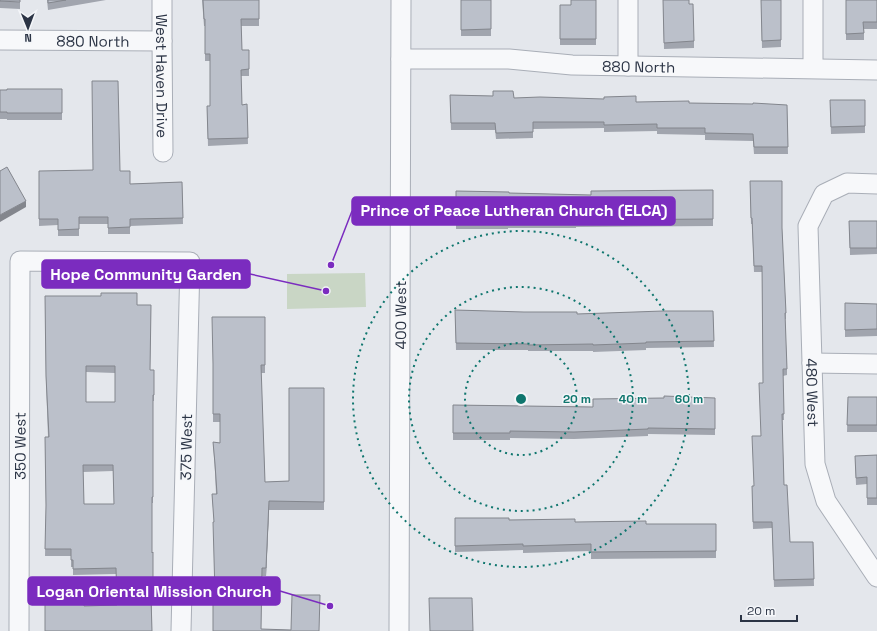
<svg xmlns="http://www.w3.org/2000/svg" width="877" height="631" viewBox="0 0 877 631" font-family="'Space Grotesk',sans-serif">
  <rect width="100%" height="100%" fill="#e4e7ec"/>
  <!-- green -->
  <path fill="#c9d6c5" d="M 365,273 L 366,307 L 287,309 L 287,274 Z"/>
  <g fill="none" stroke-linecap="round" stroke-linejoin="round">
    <defs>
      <g id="minor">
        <path id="s1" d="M 162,0 L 162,41 L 163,152"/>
        <path id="s2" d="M 0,40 L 162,41"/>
        <path id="s3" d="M 401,59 L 509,59 L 572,65 L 877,70"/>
        <path d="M 628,66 L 628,0"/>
        <path d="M 813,68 L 813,0"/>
        <path id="s4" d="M 877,184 L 847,183 L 824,194 L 808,226 L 815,464 L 826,501 L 877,577"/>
        <path d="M 812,363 L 877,364"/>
        <path id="s5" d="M 19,631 L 20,261 L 190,262 L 181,631"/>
        <path id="s6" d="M 399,631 L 401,0"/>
      </g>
    </defs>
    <!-- minor casing -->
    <use href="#minor" stroke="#a9aeb7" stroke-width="21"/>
    <!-- minor -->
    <use href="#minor" stroke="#f7f8fa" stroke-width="19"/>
  </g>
  <!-- wall -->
  <path fill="#a1a5ae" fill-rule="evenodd" d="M 0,0 L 20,0 L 20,9 L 0,8 Z
    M 47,0 L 106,0 L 48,10 Z
    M 202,0 L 259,0 L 259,26 L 241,26 L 242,50 L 249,50 L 249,76 L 241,76 L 242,105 L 247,104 L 248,144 L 208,146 L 207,106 L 210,106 L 210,61 L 205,61 L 205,26 L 204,26 Z
    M 461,0 L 491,0 L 491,36 L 461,36 Z
    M 663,0 L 694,41 L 694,48 L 664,49 Z
    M 761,0 L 781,0 L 781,47 L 762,48 Z
    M 877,0 L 877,29 L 864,29 L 864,40 L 846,40 L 846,12 Z
    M 560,5 L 571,5 L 596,23 L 596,45 L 560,45 Z
    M 62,89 L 62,120 L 7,120 L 7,119 L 0,119 L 0,90 Z
    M 493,91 L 514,98 L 636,102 L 787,105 L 788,154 L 754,154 L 753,141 L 705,140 L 705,135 L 657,134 L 657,131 L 604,132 L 604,128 L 533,129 L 533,138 L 496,139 L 495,130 L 451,130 L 450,95 L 493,96 Z
    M 865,100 L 865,133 L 831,134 L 830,107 Z
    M 39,171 L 120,171 L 130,184 L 182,182 L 183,224 L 130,226 L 130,234 L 108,234 L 108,224 L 79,224 L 79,236 L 58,236 L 58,225 L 39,226 Z
    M 750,181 L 782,228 L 786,313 L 786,319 L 785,319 L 787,369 L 787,375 L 783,376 L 784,420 L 782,420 L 784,485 L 790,542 L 813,542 L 814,586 L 774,587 L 772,528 L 753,529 L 752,486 L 754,486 L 761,436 L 763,383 L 762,272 L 754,272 L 752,224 L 751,224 Z
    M 713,190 L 713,226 L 576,227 L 576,228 L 508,228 L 508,229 L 456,229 L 456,191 L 509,193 L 591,195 Z
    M 849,221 L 877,221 L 877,254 L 850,255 Z
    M 101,293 L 137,293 L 137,305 L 151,305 L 150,370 L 154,370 L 154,401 L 153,401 L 153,503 L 152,503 L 152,553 L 153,552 L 153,605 L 152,605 L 152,631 L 45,631 L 45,589 L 85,588 L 84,606 L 116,605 L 116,574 L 73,575 L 73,567 L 71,567 L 71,556 L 45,556 L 46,508 L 45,437 L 48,437 L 46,382 L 45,296 L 101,296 ZM 86,372 L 115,373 L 115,402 L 86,402 ZM 113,471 L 114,504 L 84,504 L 83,472 Z
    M 845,303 L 877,304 L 877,336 L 845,337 Z
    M 455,310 L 577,314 L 713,311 L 714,347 L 646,348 L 646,350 L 593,352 L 593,351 L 528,351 L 528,350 L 456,350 Z
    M 265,317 L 265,373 L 261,373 L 265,482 L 289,481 L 324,388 L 324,510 L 269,510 L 266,576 L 262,576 L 261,629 L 319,631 L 213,631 L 215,594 L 214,522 L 212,494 L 216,494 L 215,472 L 213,442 L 220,443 L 220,422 L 213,422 L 213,371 Z
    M 848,397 L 877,397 L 877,432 L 847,432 Z
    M 715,398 L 715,435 L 648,434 L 648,436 L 574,439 L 510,438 L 510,440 L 453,440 L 453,405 L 525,406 L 593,407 Z
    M 877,455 L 877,505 L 867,505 L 867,484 L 856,485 L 855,456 Z
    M 455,518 L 575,522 L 646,524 L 716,524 L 716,558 L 591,559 L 591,551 L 523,553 L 523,550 L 455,552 Z"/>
  <!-- shaded-wall -->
  <path fill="#83868d" d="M 26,201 L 26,207 L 0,222 L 0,215 Z
    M 269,501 L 269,510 L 266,576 L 266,568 Z"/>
  <!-- building -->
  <path fill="#bbc0ca" stroke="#83868d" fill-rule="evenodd" d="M 0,0 L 20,0 L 20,2 L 0,1 Z
    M 48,0 L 66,0 L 48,3 Z
    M 203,0 L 259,0 L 259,19 L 241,19 L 242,50 L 249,50 L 249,69 L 241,70 L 242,105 L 247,104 L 248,138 L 208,139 L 207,106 L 210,106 L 210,54 L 205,54 L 205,19 L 204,19 Z
    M 461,0 L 491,0 L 491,29 L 461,30 Z
    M 571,0 L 596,0 L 596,39 L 560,39 L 560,5 L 571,5 Z
    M 663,0 L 689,0 L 689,4 L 693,4 L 694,41 L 664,43 Z
    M 761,0 L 781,0 L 781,40 L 762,41 Z
    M 846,0 L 877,0 L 877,22 L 863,22 L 864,33 L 846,34 Z
    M 92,81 L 118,81 L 120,171 L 130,171 L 130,184 L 182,182 L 183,218 L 130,219 L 130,227 L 108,228 L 108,217 L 79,217 L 79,229 L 58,230 L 58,219 L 39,219 L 39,171 L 93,170 Z
    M 7,89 L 62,89 L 62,113 L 7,113 L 7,112 L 0,112 L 0,90 L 7,90 Z
    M 493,91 L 513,91 L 514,98 L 540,97 L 604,99 L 604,97 L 636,96 L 636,102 L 689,101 L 689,103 L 753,104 L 753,103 L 787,105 L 788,147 L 754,147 L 753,134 L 705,133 L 705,128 L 657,128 L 657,124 L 604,125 L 604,122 L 533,122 L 533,132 L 496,133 L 495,123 L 451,123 L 450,95 L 493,96 Z
    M 830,100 L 865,100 L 865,126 L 831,127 Z
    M 7,167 L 26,201 L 0,215 L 0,171 Z
    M 750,181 L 782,181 L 782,228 L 786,313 L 785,313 L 787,369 L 783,369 L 784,414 L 782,414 L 784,485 L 787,485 L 790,542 L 813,542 L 814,579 L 774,580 L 772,522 L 753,522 L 752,486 L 754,486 L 752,436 L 761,436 L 759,383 L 763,383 L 762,266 L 754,266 L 752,218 L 751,218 Z
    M 713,190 L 713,219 L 576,220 L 576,221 L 508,222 L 456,222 L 456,191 L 509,192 L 509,193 L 591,195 L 591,191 Z
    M 849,221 L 877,221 L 877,248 L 850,248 Z
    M 101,293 L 137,293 L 137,305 L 151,305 L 150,370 L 154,370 L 154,395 L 153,395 L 153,497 L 152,497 L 152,553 L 153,552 L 153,598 L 151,598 L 152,631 L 45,631 L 45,589 L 85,588 L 84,606 L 117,605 L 116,568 L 73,569 L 73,560 L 71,560 L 71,549 L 45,549 L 46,505 L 45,437 L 49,437 L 46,376 L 45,296 L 101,296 ZM 86,366 L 115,366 L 115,402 L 86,402 ZM 83,465 L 113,465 L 114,504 L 84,504 Z
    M 845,303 L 877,304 L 877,329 L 845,330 Z
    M 455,310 L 524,312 L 577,312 L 577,314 L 663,311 L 713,311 L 714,341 L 646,342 L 646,343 L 593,345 L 593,344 L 528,345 L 528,344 L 456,343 Z
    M 212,317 L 265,317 L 265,365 L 261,365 L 265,482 L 289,481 L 289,388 L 324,388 L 324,502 L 269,501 L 266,568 L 262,568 L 261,629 L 291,630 L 292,595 L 320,595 L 319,631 L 213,631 L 213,594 L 215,594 L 213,522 L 214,522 L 212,494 L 217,494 L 215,464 L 213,442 L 220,443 L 220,414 L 213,414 L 213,364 Z
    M 664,396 L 715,398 L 715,429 L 648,428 L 648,429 L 574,432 L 510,431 L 510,433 L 453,433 L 453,405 L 525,406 L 593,407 L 593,399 L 664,398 Z
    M 848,397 L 877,397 L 877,425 L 847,425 Z
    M 877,455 L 877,498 L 867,498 L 867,477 L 856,478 L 855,456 Z
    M 455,518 L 509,518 L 509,520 L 575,519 L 575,522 L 646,521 L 646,524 L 716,524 L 716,551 L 591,552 L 591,544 L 523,546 L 523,544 L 455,546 Z
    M 429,598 L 472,598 L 473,631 L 430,631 Z"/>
  <!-- distance rings -->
  <g fill="none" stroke="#0f766e" stroke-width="2" stroke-dasharray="2 4">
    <circle cx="521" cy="399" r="56"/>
    <circle cx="521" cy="399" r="112"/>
    <circle cx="521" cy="399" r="168"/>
  </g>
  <g text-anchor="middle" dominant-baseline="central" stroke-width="3" stroke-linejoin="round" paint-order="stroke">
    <!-- street labels -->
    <g font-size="15" fill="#2b3445" stroke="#f4f6f9">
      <text stroke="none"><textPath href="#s2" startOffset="93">880 North</textPath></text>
      <text stroke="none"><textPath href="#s3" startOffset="238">880 North</textPath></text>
      <text stroke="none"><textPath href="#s1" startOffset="76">West Haven Drive</textPath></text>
      <text stroke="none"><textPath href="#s6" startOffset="316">400 West</textPath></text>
      <text stroke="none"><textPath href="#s4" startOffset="258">480 West</textPath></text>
      <text stroke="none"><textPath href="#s5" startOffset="185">350 West</textPath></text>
      <text transform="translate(186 447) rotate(-89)">375 West</text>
    </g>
  </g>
  <circle cx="521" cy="399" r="6" fill="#0f766e" stroke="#f4f6f9" stroke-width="2"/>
  <g font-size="12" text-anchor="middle" font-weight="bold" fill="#0f766e" stroke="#f4f6f9" stroke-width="3" stroke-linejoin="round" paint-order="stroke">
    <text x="577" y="403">20 m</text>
    <text x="633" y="403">40 m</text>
    <text x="689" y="403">60 m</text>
  </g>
  <!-- callouts -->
  <path fill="none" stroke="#7b2cbf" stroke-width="1.5" d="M331 265L352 211M326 291L250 274M330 606L280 591"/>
  <g fill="#7b2cbf" stroke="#f4f6f9" stroke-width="1.5">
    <circle cx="331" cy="265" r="4"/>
    <circle cx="326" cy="291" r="4"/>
    <circle cx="330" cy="606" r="4"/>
  </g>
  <g fill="#7b2cbf" stroke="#7b2cbf" stroke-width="1.5">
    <rect x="352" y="197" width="323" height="28" rx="4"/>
    <rect x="42" y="260" width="208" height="28" rx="4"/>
    <rect x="28" y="577" width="252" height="28" rx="4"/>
  </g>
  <g font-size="16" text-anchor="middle" font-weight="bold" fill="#fff">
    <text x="514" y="216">Prince of Peace Lutheran Church (ELCA)</text>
    <text x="146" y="280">Hope Community Garden</text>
    <text x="154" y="597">Logan Oriental Mission Church</text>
  </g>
  <!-- north arrow -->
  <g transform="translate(28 28) rotate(179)" stroke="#f4f6f9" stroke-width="3" paint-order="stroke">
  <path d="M0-3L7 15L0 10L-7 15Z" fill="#2b3445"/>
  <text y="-6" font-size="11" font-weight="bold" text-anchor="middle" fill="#2b3445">N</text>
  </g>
  <!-- scale -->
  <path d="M741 615v6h56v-6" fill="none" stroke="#2b3445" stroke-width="2"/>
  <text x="747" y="615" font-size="12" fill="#2b3445" stroke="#f4f6f9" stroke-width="3" paint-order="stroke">20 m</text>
</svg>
